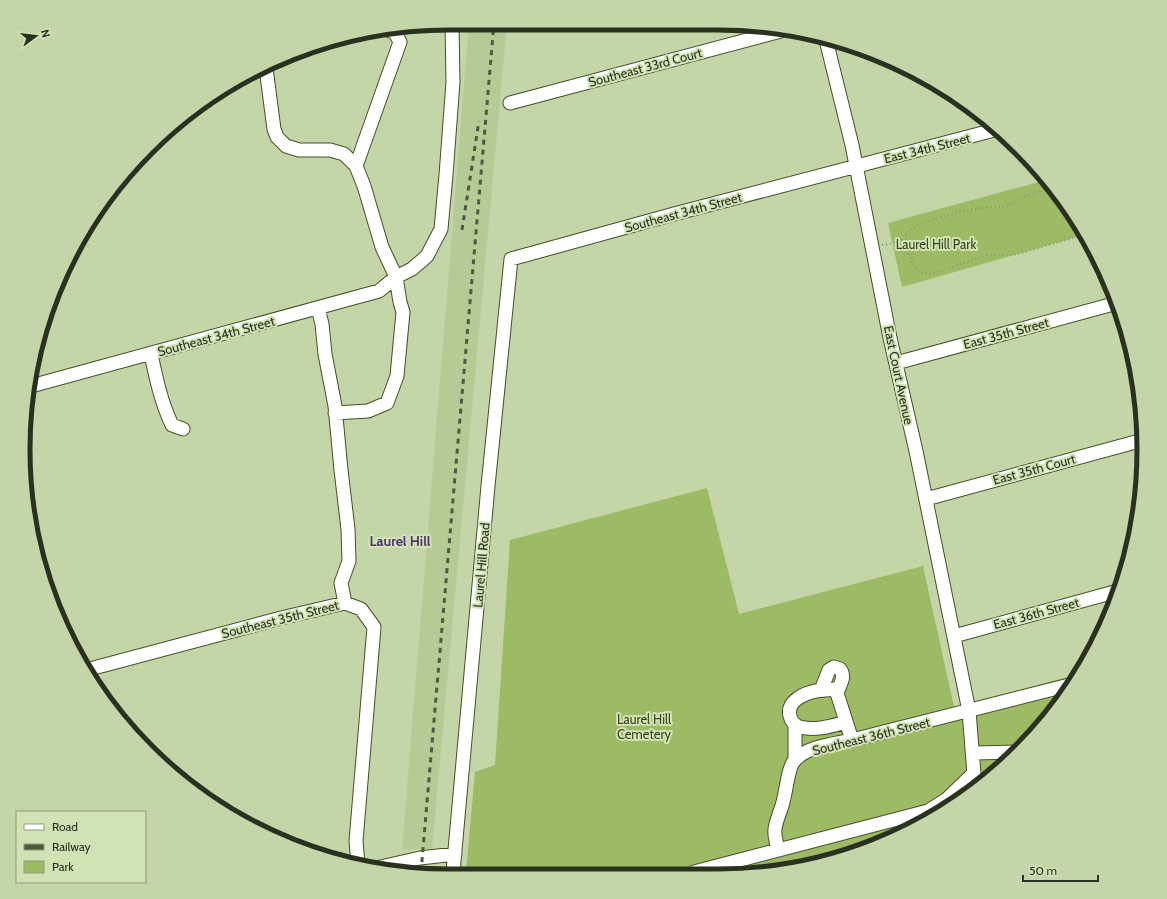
<svg xmlns="http://www.w3.org/2000/svg" width="1167" height="899" viewBox="0 0 1167 899" font-family="Cabin,sans-serif">
  <rect width="100%" height="100%" fill="#c4d6a8"/>
  <!-- built -->
  <path fill="#b6ca96" d="M 469,23 L 507,23 L 432,849 L 402,850 Z"/>
  <!-- green -->
  <path fill="#9dbb65" d="M 1046,180 L 1072,213 L 1084,235 L 902,287 L 888,223 Z
    M 707,488 L 739,614 L 923,566 L 954,707 L 1079,674 L 1072,687 L 1019,751 L 954,804 L 855,853 L 773,872 L 466,872 L 475,772 L 495,765 L 510,540 Z"/>
  <g fill="none" stroke-linecap="round" stroke-linejoin="round">
    <defs>
      <path id="minor" d="M 826,40 L 852,145 L 890,338 L 916,451 L 969,711 L 975,787
        M 266,68 L 274,129 L 277,137 L 286,146 L 299,150 L 330,150 L 344,154 L 356,166 L 364,186 L 382,247 L 396,277 L 400,302 L 403,312 L 397,376 L 387,403 L 368,411 L 335,413
        M 510,103 L 781,31
        M 356,166 L 400,42 L 394,31 L 390,31
        M 318,308 L 322,324 L 325,354 L 335,406 L 341,470 L 348,529 L 349,561 L 341,583 L 345,603
        M 151,354 C 156,378 161,402 172,425 L 183,429
        M 896,363 L 1117,303
        M 31,386 L 379,291 L 396,277 L 412,269 L 427,256 L 441,229 L 446,175 L 453,82 L 452,23
        M 926,499 L 1143,440
        M 954,636 L 1118,591
        M 86,670 L 281,618 L 345,603 L 361,609 L 374,627 L 356,841 L 358,864
        M 821,690 L 829,670 L 834,667 L 840,669 C 846,677 840,684 837,693
        M 846,722 C 831,726 816,731 800,727 C 795,726 791,721 790,716 C 786,701 805,693 816,691 C 822,690 829,690 835,689 L 837,693 L 852,740
        M 973,753 L 1018,752
        M 795,760 L 795,724
        M 778,850 C 777,844 774,836 775,829 C 776,820 781,811 783,802 C 786,792 788,768 794,761 C 806,746 835,744 852,740 L 1073,684
        M 376,868 L 420,858 L 455,854
        M 453,872 L 488,486 L 511,259 L 674,214 L 998,129
        M 694,872 L 928,811 L 947,799 L 974,773"/>
    </defs>
    <!-- minor casing -->
    <use href="#minor" stroke="#435129" stroke-width="15"/>
    <!-- path -->
    <path stroke="#8a9774" stroke-width="2" stroke-dasharray="1 3" stroke-linecap="butt" d="M 1052,188 L 1037,192 L 1021,198 L 1005,207 L 982,208 L 958,212 L 919,224 L 906,233 C 906,248 910,259 918,272 L 931,274 L 988,255 L 1014,255 L 1084,235
      M 882,245 L 889,244 L 906,239"/>
    <!-- minor -->
    <use href="#minor" stroke="#fff" stroke-width="13"/>
    <!-- rail -->
    <path stroke="#505940" stroke-width="3" stroke-dasharray="5 5" stroke-linecap="butt" d="M 462,230 L 479,121
      M 421,872 L 494,23"/>
  </g>
  <g text-anchor="middle" dominant-baseline="central" stroke-width="4" stroke-linejoin="round" paint-order="stroke">
    <!-- street labels -->
    <g font-size="13" fill="#2b311f" stroke="#d1e3b5">
      <text transform="translate(645 67) rotate(-15)">Southeast 33rd Court</text>
      <text transform="translate(927 148) rotate(-14)">East 34th Street</text>
      <text transform="translate(683 212) rotate(-15)">Southeast 34th Street</text>
      <text transform="translate(1006 333) rotate(-15)">East 35th Street</text>
      <text transform="translate(216 336) rotate(-15)">Southeast 34th Street</text>
      <text transform="translate(899 375) rotate(78)">East Court Avenue</text>
      <text transform="translate(1034 469) rotate(-15)">East 35th Court</text>
      <text transform="translate(481 565) rotate(-85)">Laurel Hill Road</text>
      <text transform="translate(1036 613) rotate(-15)">East 36th Street</text>
      <text transform="translate(280 619) rotate(-14)">Southeast 35th Street</text>
      <text transform="translate(871 736) rotate(-14)">Southeast 36th Street</text>
    </g>
    <!-- park labels -->
    <g font-size="13" fill="#394818" stroke="#d1e3b5">
      <text x="936" y="244">Laurel Hill Park</text>
      <text x="644" y="719">Laurel Hill<tspan x="644" dy="15">Cemetery</tspan></text>
    </g>
    <!-- neighbourhood labels -->
    <g font-size="14" font-weight="bold" fill="#543772" stroke="#d1e3b5">
      <text x="400" y="541">Laurel Hill</text>
    </g>
  </g>
  <!-- crop -->
  <path d="M0 0H1167V899H0ZM449 30H718A419 419 0 0 1 1137 449V450A419 419 0 0 1 718 869H449A419 419 0 0 1 30 450V449A419 419 0 0 1 449 30Z" fill="#c4d5a9" fill-rule="evenodd"/>
  <path fill="none" stroke="#2b311f" stroke-width="5" d="M449 30H718A419 419 0 0 1 1137 449V450A419 419 0 0 1 718 869H449A419 419 0 0 1 30 450V449A419 419 0 0 1 449 30Z"/>
  <!-- legend -->
  <rect x="16" y="811" width="130" height="72" fill="#d1e3b5" stroke="#8f9c79"/>
  <rect x="24" y="824" width="20" height="6" fill="#ffffff" stroke="#8f9c79"/>
  <text x="52" y="831" font-size="12" fill="#2b311f">Road</text>
  <rect x="24" y="844" width="20" height="6" fill="#505940" stroke="#8f9c79"/>
  <text x="52" y="851" font-size="12" fill="#2b311f">Railway</text>
  <rect x="24" y="861" width="20" height="12" fill="#9dbb65" stroke="#8f9c79"/>
  <text x="52" y="871" font-size="12" fill="#2b311f">Park</text>
  <!-- north arrow -->
  <g transform="translate(36 36) rotate(75)" stroke="#d1e3b5" stroke-width="3" paint-order="stroke">
  <path d="M0-3L7 15L0 10L-7 15Z" fill="#2b311f"/>
  <text y="-6" font-size="11" font-weight="bold" text-anchor="middle" fill="#2b311f">N</text>
  </g>
  <!-- scale -->
  <path d="M1023 875v6h75v-6" fill="none" stroke="#2b311f" stroke-width="2"/>
  <text x="1029" y="875" font-size="12" fill="#2b311f" stroke="#d1e3b5" stroke-width="3" paint-order="stroke">50 m</text>
</svg>
